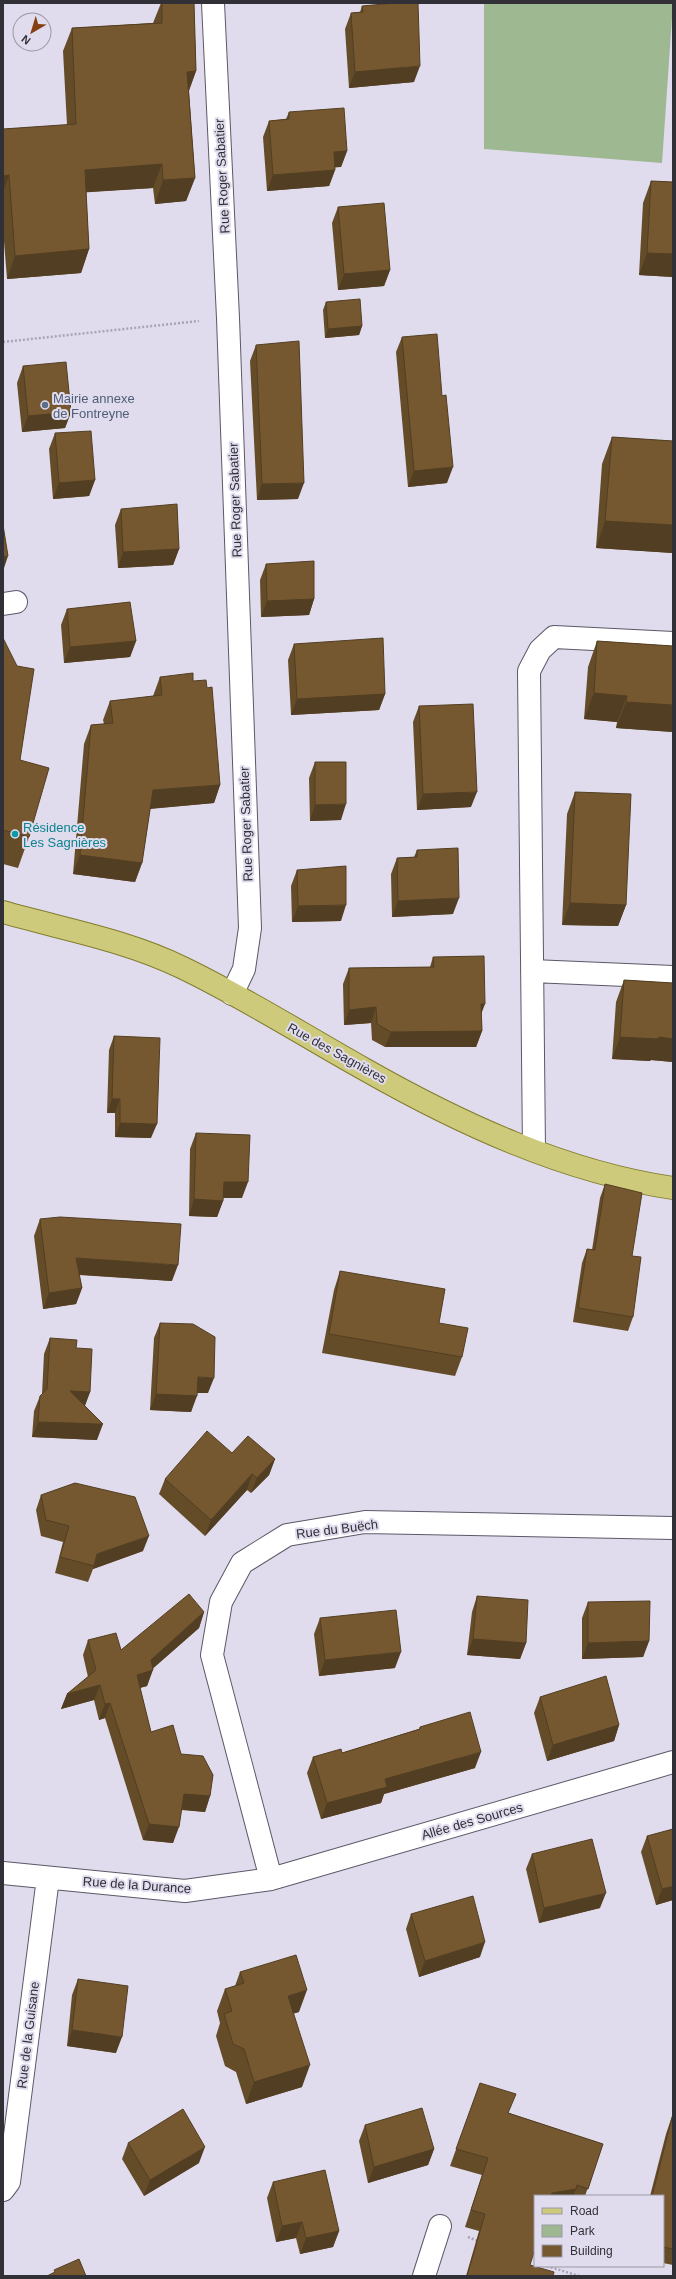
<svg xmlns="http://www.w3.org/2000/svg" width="676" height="2279" viewBox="0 0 676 2279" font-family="Arial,sans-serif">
  <rect width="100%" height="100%" fill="#e0dcee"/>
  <!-- green -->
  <path fill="#9eb891" d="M 484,3 L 673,3 L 662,163 L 484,149 Z"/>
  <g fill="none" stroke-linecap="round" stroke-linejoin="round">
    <defs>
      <path id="minor" d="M 213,3 L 228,318 L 250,928 L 244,969 L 232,994
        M 3,604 L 16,602
        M 532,971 L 673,977
        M 534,1150 L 529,671 L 540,650 L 554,637 L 673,643
        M 3,1873 L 185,1891 L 271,1879 L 673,1762
        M 271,1879 L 212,1655 L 221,1602 L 242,1563 L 287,1535 L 365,1522 L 673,1528
        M 3,2190 L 9,2182 L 48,1878
        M 424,2276 L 440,2226"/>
      <path id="major" d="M 3,912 C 62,929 126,940 181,967 C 244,997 303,1035 364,1069 C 459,1123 564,1172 673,1188"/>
    </defs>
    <!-- minor casing -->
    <use href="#minor" stroke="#5b5867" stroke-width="24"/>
    <!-- major casing -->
    <use href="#major" stroke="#827d2b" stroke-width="24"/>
    <!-- path -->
    <path stroke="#a8a5b3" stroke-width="2.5" stroke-dasharray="2 2" stroke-linecap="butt" d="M 3,342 L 199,321
      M 468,2237 L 478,2241
      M 547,2266 L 579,2276"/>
    <!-- minor -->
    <use href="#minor" stroke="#fff" stroke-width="22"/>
    <!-- major -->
    <use href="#major" stroke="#ceca7c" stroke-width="22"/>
  </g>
  <!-- wall -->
  <path fill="#654c29" d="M 161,3 L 194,3 L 196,71 L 189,91 L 195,178 L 186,201 L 155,204 L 153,188 L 86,192 L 89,249 L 81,273 L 7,279 L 3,229 L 3,129 L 67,125 L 63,51 L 72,28 L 153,23 Z
    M 362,6 L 414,82 L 349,88 L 345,29 L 351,13 L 360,12 Z
    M 289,112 L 347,151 L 341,167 L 335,167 L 335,170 L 329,186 L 267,191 L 263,137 L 269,121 L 286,119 Z
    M 651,181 L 673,182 L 673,277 L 639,275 L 643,203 Z
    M 338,207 L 390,270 L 384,286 L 338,290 L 332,223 Z
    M 326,302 L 362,326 L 359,335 L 325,338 L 323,310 Z
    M 402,337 L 447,483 L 408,487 L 396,352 Z
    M 256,345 L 298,499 L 257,500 L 250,361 Z
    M 23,366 L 71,412 L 65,428 L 22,432 L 17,383 Z
    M 55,433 L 95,480 L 89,496 L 53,499 L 49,449 Z
    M 612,437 L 673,441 L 673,553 L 596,548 L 602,464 Z
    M 121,509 L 179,549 L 173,565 L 118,568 L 115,525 Z
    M 266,564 L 314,599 L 309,615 L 261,617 L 260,580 Z
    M 67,609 L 136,641 L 130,657 L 64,663 L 61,625 Z
    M 3,638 L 20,760 L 29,837 L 18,868 L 3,864 Z
    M 597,641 L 673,646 L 673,732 L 616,728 L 617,722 L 584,719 L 588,667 Z
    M 294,644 L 385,694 L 379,710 L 291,715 L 288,660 Z
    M 160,677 L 193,681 L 220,785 L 214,803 L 150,809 L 142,863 L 135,882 L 73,874 L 84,744 L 91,725 L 104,724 L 103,720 L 110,701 L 153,696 Z
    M 419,706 L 471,807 L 417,810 L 413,722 Z
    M 315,762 L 341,820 L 310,821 L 309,778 Z
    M 575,792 L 626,905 L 618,926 L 562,925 L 567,814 Z
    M 417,850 L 453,914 L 392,917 L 391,874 L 397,858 L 414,857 Z
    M 297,870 L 341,921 L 292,922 L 291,886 Z
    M 433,957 L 481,1013 L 482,1031 L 476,1047 L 385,1047 L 372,1040 L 371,1023 L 344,1025 L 343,984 L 349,968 L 430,967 Z
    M 624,980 L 673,983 L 673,1062 L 651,1060 L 650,1061 L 612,1059 L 616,1002 Z
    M 114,1036 L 151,1138 L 115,1137 L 115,1113 L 107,1113 L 109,1050 Z
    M 196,1133 L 242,1198 L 223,1198 L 223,1201 L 217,1217 L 189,1216 L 190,1149 Z
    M 605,1184 L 632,1256 L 633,1317 L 628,1331 L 573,1322 L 582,1263 L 587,1249 L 592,1250 L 600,1198 Z
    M 40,1219 L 172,1281 L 79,1275 L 82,1288 L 76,1304 L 43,1309 L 34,1236 Z
    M 340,1271 L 439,1323 L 462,1357 L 455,1376 L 322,1353 L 334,1290 Z
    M 160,1323 L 208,1393 L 197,1393 L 191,1412 L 150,1410 L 154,1338 Z
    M 50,1338 L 76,1348 L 90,1392 L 85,1406 L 97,1440 L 32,1437 L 34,1411 L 40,1396 L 42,1394 L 44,1354 Z
    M 232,1453 L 275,1459 L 269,1475 L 251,1493 L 247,1490 L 205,1536 L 159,1494 L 165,1479 Z
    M 41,1495 L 143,1551 L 93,1569 L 88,1582 L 55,1573 L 63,1542 L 41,1536 L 36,1510 Z
    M 477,1596 L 526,1643 L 520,1659 L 467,1655 L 472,1612 Z
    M 588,1602 L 649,1641 L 643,1657 L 582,1659 L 582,1618 Z
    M 204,1612 L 199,1628 L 153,1668 L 147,1686 L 140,1688 L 151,1732 L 181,1754 L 210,1796 L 205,1812 L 181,1810 L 173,1843 L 143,1840 L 105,1718 L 99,1720 L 94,1700 L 61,1709 L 67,1694 L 88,1677 L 83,1655 L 88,1640 L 121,1650 Z
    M 320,1618 L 395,1668 L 319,1676 L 314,1634 Z
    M 540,1697 L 619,1725 L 614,1741 L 547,1761 L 534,1713 Z
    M 420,1727 L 475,1768 L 384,1794 L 381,1803 L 321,1819 L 307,1773 L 313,1757 L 342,1753 L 419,1729 Z
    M 647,1836 L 673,1900 L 656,1905 L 641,1852 Z
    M 532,1854 L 600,1908 L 539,1923 L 526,1869 Z
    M 411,1914 L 480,1957 L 419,1977 L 406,1929 Z
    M 240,1972 L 299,2012 L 293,2013 L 302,2087 L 246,2104 L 236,2072 L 225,2066 L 216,2036 L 220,2023 L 217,2011 L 225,1989 L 235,1986 Z
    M 78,1979 L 116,2053 L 67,2046 L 72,1995 Z
    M 480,2083 L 509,2113 L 603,2144 L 585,2196 L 535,2196 L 530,2265 L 553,2276 L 466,2276 L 479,2231 L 465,2227 L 482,2175 L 450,2166 Z
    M 673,2113 L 673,2265 L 663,2263 L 663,2196 L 650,2196 L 666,2134 Z
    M 365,2125 L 434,2149 L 428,2165 L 368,2183 L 359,2141 Z
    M 128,2143 L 199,2163 L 144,2196 L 122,2159 Z
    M 273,2182 L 339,2231 L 333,2247 L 300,2254 L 296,2238 L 276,2242 L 267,2198 Z"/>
  <!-- shaded-wall -->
  <path fill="#523e22" d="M 420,66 L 414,82 L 349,88 L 355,72 Z
    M 196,71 L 187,95 L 187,72 Z
    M 347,151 L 341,167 L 328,168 L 334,152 Z
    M 162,164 L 153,188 L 76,193 L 85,170 Z
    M 335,170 L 329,186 L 267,191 L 273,175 Z
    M 9,175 L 3,192 L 3,176 Z
    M 195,178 L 186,201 L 155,204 L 163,180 Z
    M 89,249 L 81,273 L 7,279 L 15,256 Z
    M 647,253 L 673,254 L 673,277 L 639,275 Z
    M 390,270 L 384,286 L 338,290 L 344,274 Z
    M 362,326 L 359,335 L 325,338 L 328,329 Z
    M 71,412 L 65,428 L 22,432 L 28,416 Z
    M 453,467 L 447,483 L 408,487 L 414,471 Z
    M 95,480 L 89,496 L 53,499 L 59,483 Z
    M 304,483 L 298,499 L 257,500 L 262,484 Z
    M 605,521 L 673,525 L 673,553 L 596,548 Z
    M 179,549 L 173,565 L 118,568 L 123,552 Z
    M 8,556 L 3,571 L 3,557 Z
    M 314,599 L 309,615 L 261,617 L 267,601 Z
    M 136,641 L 130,657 L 64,663 L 70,647 Z
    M 594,693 L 627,696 L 617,722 L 584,719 Z
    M 385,694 L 379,710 L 291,715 L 297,699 Z
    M 626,702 L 673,705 L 673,732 L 616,728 Z
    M 220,785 L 214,803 L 146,809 L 153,790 Z
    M 477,792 L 471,807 L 417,810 L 423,794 Z
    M 346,804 L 341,820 L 310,821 L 315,805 Z
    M 80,855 L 142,863 L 135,882 L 73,874 Z
    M 459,898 L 453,914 L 392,917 L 398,901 Z
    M 570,903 L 626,905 L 618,926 L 562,925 Z
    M 346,905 L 341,921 L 292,922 L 298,906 Z
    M 481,1004 L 485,1004 L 479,1020 Z
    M 376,1007 L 371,1023 L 344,1025 L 349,1010 Z
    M 482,1031 L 476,1047 L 385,1047 L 391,1032 Z
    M 620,1037 L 659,1037 L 673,1039 L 673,1062 L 651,1060 L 650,1061 L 612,1059 Z
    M 112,1099 L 120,1099 L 115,1113 L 107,1113 Z
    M 120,1123 L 157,1124 L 151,1138 L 115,1137 Z
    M 224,1182 L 248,1182 L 242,1198 L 218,1198 Z
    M 194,1199 L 223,1201 L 217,1217 L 189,1216 Z
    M 76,1258 L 178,1265 L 172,1281 L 70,1274 Z
    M 82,1288 L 76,1304 L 43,1309 L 49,1293 Z
    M 198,1377 L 214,1378 L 208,1393 L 192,1393 Z
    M 70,1391 L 90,1392 L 84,1407 Z
    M 156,1394 L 197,1396 L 191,1412 L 150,1410 Z
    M 38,1422 L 103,1424 L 97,1440 L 32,1437 Z
    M 275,1459 L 269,1475 L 251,1493 L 257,1478 Z
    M 252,1474 L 247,1490 L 205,1536 L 211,1520 Z
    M 149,1536 L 143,1551 L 93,1569 L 97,1554 Z
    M 204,1612 L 199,1628 L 149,1672 L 153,1670 L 147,1686 L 131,1690 L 137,1675 L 151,1660 Z
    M 473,1639 L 526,1643 L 520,1659 L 467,1655 Z
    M 649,1641 L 643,1657 L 582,1659 L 588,1643 Z
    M 401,1652 L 395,1668 L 319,1676 L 325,1660 Z
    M 100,1685 L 94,1700 L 61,1709 L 67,1694 Z
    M 110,1703 L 105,1718 L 99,1720 L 105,1704 Z
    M 619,1725 L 614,1741 L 547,1761 L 553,1745 Z
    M 481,1752 L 475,1768 L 384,1794 L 381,1803 L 321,1819 L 327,1803 L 385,1779 Z
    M 184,1794 L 210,1796 L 205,1812 L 178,1809 Z
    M 149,1824 L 179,1827 L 173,1843 L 143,1840 Z
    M 673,1886 L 673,1900 L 656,1905 L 662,1889 Z
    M 606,1893 L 600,1908 L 539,1923 L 544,1908 Z
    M 485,1942 L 480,1957 L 419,1977 L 425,1961 Z
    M 307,1990 L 299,2012 L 280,2018 L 288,1996 Z
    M 72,2030 L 122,2037 L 116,2053 L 67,2046 Z
    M 310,2065 L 302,2087 L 246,2104 L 254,2082 Z
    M 205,2147 L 199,2163 L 144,2196 L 150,2180 Z
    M 434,2149 L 428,2165 L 368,2183 L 374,2167 Z
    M 576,2189 L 573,2196 L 551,2196 L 552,2193 Z
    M 302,2222 L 296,2238 L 276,2242 L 282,2226 Z
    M 339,2231 L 333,2247 L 300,2254 L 306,2238 Z"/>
  <!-- building -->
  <path fill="#755830" stroke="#523e22" d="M 162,3 L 194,3 L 196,71 L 187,72 L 195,178 L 163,180 L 162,164 L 85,170 L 89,249 L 15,256 L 9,175 L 3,176 L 3,129 L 76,124 L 72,28 L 162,23 Z
    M 395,3 L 418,3 L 420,66 L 355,72 L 351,13 L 363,12 L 362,6 Z
    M 344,108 L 347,151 L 334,152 L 335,170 L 273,175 L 269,121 L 289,119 L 289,112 Z
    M 651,181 L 673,182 L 673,254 L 647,253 Z
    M 384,203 L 390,270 L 344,274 L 338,207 Z
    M 360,299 L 362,326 L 328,329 L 326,302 Z
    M 437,334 L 442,396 L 446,395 L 453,467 L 414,471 L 402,337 Z
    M 299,341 L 304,483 L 262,484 L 256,345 Z
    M 66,362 L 71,412 L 28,416 L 23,366 Z
    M 91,431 L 95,480 L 59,483 L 55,433 Z
    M 612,437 L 673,441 L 673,525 L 605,521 Z
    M 177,504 L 179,549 L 123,552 L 121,509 Z
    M 3,525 L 8,556 L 3,557 Z
    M 314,561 L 314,599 L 267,601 L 266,564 Z
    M 130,602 L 136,641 L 70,647 L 67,609 Z
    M 3,638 L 17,666 L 34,669 L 20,760 L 49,768 L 29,837 L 3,830 Z
    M 383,638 L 385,694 L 297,699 L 294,644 Z
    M 597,641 L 673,646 L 673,705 L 626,702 L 627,696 L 594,693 Z
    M 193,673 L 193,681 L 206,680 L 207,688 L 212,687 L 220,785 L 153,790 L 142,863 L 80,855 L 91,725 L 113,723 L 110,701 L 162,695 L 160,677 Z
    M 473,704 L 477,792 L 423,794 L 419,706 Z
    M 315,762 L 346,762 L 346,804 L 315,805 Z
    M 575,792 L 631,794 L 626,905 L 570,903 Z
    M 458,848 L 459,898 L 398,901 L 397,858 L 417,857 L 417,850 Z
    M 346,866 L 346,905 L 298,906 L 297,870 Z
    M 484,956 L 485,1004 L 481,1004 L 482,1031 L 391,1032 L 377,1024 L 376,1007 L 349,1010 L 349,968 L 434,967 L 433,957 Z
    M 624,980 L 673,983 L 673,1039 L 659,1037 L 658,1039 L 620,1037 Z
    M 114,1036 L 160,1038 L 157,1124 L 120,1123 L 120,1099 L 112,1099 Z
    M 196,1133 L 250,1135 L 248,1182 L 224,1182 L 223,1201 L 194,1199 Z
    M 605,1184 L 642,1193 L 632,1256 L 641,1257 L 633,1317 L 578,1308 L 587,1249 L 595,1250 Z
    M 60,1217 L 181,1224 L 178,1265 L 76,1258 L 82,1288 L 49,1293 L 40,1219 Z
    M 340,1271 L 445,1289 L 439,1323 L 468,1328 L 462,1357 L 329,1334 Z
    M 160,1323 L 193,1324 L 215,1337 L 214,1378 L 198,1377 L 197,1396 L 156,1394 Z
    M 50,1338 L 77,1340 L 76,1348 L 92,1349 L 90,1392 L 70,1391 L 103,1424 L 38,1422 L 40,1396 L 47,1389 Z
    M 207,1431 L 232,1453 L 248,1436 L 275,1459 L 257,1478 L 252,1474 L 211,1520 L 165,1479 Z
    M 75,1483 L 135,1497 L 149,1536 L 97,1554 L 94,1566 L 60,1557 L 69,1526 L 46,1520 L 41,1495 Z
    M 189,1594 L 204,1612 L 151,1660 L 153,1670 L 137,1675 L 151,1732 L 173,1725 L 181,1754 L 203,1756 L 213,1775 L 210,1796 L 184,1794 L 179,1827 L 149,1824 L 110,1703 L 105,1704 L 100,1685 L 67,1694 L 96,1670 L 88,1640 L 116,1633 L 121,1650 Z
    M 477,1596 L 528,1600 L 526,1643 L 473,1639 Z
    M 650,1601 L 649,1641 L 588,1643 L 588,1602 Z
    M 396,1610 L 401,1652 L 325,1660 L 320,1618 Z
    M 606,1676 L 619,1725 L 553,1745 L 540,1697 Z
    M 470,1712 L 481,1752 L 385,1779 L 387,1787 L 327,1803 L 313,1757 L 341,1749 L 342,1753 L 420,1729 L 420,1727 Z
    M 673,1829 L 673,1886 L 662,1889 L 647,1836 Z
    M 592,1839 L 606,1893 L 544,1908 L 532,1854 Z
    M 473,1896 L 485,1942 L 425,1961 L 411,1914 Z
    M 296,1955 L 307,1990 L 288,1996 L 310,2065 L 254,2082 L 244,2049 L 233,2044 L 224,2014 L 232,2011 L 225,1989 L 244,1983 L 240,1972 Z
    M 78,1979 L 128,1986 L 122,2037 L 72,2030 Z
    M 480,2083 L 516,2094 L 508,2113 L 603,2144 L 588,2189 L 577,2185 L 576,2189 L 552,2193 L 551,2196 L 535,2196 L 535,2249 L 530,2265 L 554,2272 L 553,2276 L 467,2276 L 485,2214 L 471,2210 L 488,2158 L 456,2149 Z
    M 422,2108 L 434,2149 L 374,2167 L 365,2125 Z
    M 183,2109 L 205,2147 L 150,2180 L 128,2143 Z
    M 673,2114 L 673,2249 L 663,2247 L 663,2196 L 652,2196 Z
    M 325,2170 L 339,2231 L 306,2238 L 302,2222 L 282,2226 L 273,2182 Z
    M 79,2259 L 86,2276 L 47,2276 L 55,2272 L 54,2270 Z"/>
  <!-- markers -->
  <circle fill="#5c6f8a" stroke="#e0dcee" stroke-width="1.5" cx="45" cy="405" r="4"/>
  <circle fill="#0f9aa8" stroke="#e0dcee" stroke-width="1.5" cx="15" cy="834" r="4"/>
  <g text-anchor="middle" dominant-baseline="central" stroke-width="4" stroke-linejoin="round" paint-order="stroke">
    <!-- street labels -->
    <g font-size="13" fill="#323037" stroke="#e0dcee">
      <text transform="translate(222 176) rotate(-93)">Rue Roger Sabatier</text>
      <text transform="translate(235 500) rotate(-92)">Rue Roger Sabatier</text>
      <text transform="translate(246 824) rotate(-92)">Rue Roger Sabatier</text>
      <text transform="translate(337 1053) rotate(29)">Rue des Sagnières</text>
      <text transform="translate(337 1529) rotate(-7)">Rue du Buëch</text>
      <text transform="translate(472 1821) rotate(-16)">Allée des Sources</text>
      <text transform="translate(137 1885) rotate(4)">Rue de la Durance</text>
      <text transform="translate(28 2035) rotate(-83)">Rue de la Guisane</text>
    </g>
    <!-- service labels -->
    <g font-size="13" fill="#4e5e75" stroke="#e0dcee" text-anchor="start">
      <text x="53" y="398">Mairie annexe<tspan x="53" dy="15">de Fontreyne</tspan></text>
    </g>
    <!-- culture labels -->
    <g font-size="13" fill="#0d838f" stroke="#e0dcee" text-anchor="start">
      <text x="23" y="827">Résidence<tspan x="23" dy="15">Les Sagnières</tspan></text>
    </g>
  </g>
  <!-- border -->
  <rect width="676" height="2279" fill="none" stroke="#323037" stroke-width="8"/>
  <!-- legend -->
  <rect x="534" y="2195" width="130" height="72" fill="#e0dcee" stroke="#9a97a5"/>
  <rect x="542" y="2208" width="20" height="6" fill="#ceca7c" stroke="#9a97a5"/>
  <text x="570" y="2215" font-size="12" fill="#323037">Road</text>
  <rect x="542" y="2225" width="20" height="12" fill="#9eb891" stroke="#9a97a5"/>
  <text x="570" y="2235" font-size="12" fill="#323037">Park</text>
  <rect x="542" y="2245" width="20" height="12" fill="#755830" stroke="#9a97a5"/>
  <text x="570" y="2255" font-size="12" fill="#323037">Building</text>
  <!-- north arrow -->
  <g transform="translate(32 32) rotate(218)"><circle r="19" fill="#e0dcee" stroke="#9a97a5"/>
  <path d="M0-3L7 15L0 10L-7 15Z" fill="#844013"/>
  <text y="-6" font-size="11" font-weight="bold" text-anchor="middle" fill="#323037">N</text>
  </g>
</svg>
